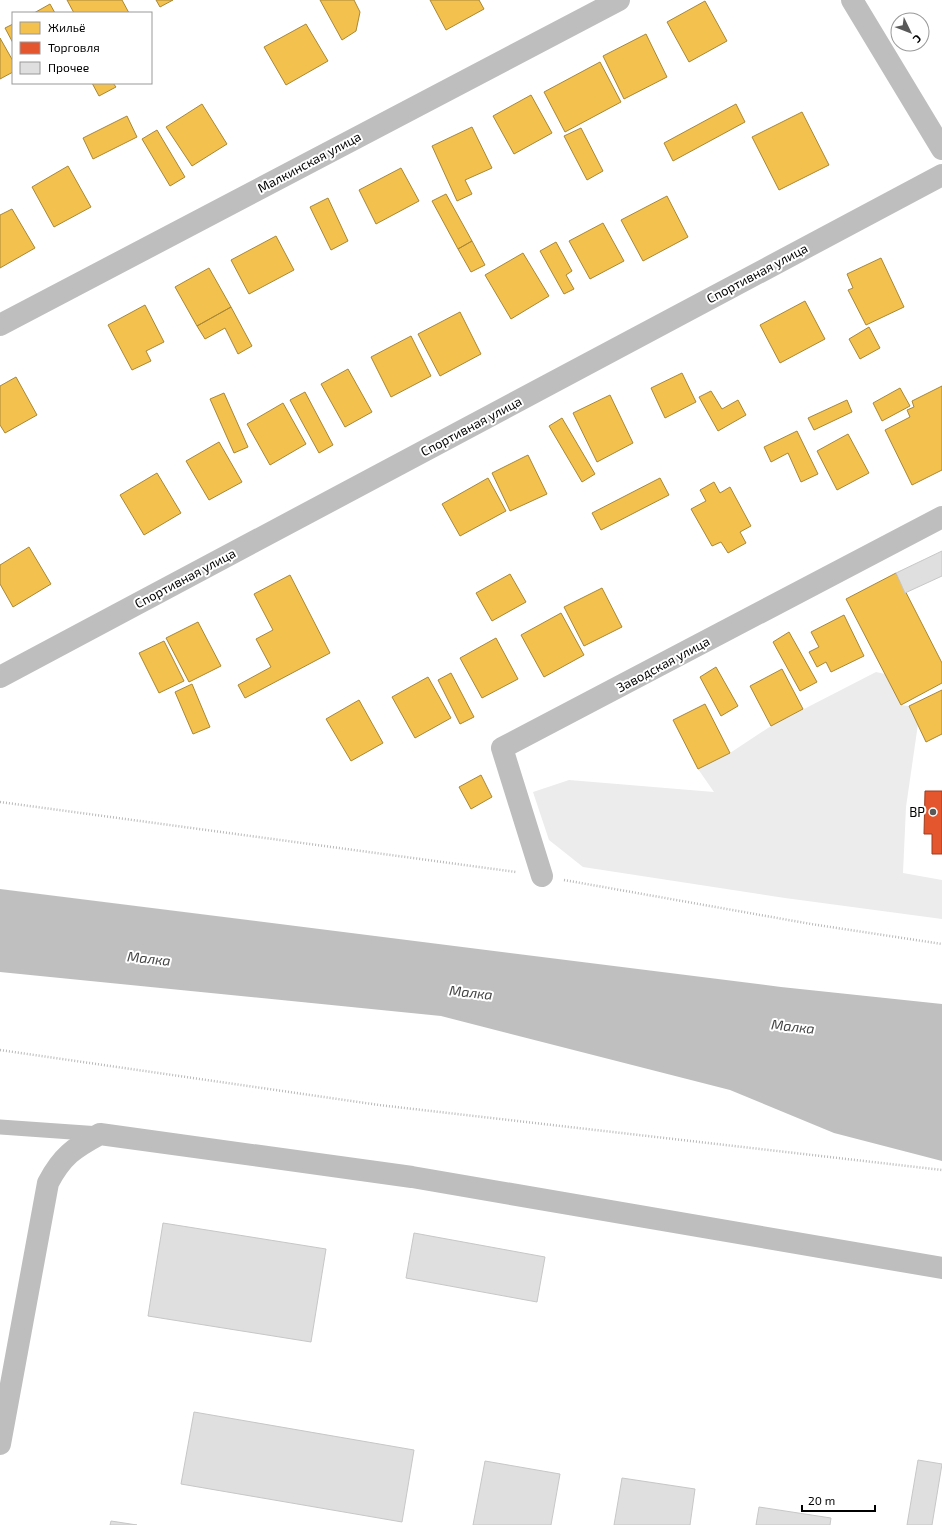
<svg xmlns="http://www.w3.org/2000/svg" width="942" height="1525" viewBox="0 0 942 1525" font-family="'Exo 2',sans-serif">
  <rect width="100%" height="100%" fill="#fff"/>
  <!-- green -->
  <path fill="#ececec" d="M 876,672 L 885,674 L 901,705 L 909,706 L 918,724 L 906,807 L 903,873 L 942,880 L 942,919 L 785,898 L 583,867 L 549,840 L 533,792 L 569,780 L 714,792 L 698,769 L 730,753 L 771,726 Z"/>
  <!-- water -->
  <path fill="#bfbfbf" d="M 0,889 L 781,987 L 942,1004 L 942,1161 L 834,1133 L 730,1090 L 441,1016 L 0,972 Z"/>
  <!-- homes -->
  <path fill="#f2c14e" stroke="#a98737" d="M 67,0 L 122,0 L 129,13 L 74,13 Z
    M 156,0 L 173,0 L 160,7 Z
    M 320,0 L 354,0 L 360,12 L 356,31 L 342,40 Z
    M 430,0 L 479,0 L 484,9 L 446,30 Z
    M 705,1 L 727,41 L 689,62 L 667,22 Z
    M 50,4 L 55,13 L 34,13 Z
    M 13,24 L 13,43 L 5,28 Z
    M 306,24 L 328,61 L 286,85 L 264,47 Z
    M 646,34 L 667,77 L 624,99 L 603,56 Z
    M 0,38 L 13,61 L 13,72 L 0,79 Z
    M 600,62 L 621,102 L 565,132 L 544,92 Z
    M 92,83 L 113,83 L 116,87 L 99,96 Z
    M 531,95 L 552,133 L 514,154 L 493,116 Z
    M 202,104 L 227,144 L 192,166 L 166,127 Z
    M 736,104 L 745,122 L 673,161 L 664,143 Z
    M 802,112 L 829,165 L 779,190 L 752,137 Z
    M 127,116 L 137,137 L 93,159 L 83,138 Z
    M 472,127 L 492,168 L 465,180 L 472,194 L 457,201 L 432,146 Z
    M 581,128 L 603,171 L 587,180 L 564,136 Z
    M 157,130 L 185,177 L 170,186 L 142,139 Z
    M 68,166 L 91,207 L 54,227 L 32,187 Z
    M 401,168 L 419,201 L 376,224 L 359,190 Z
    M 446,194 L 472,241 L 458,249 L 432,201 Z
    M 667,196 L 688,237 L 643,261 L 621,220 Z
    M 328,198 L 348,241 L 331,250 L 310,207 Z
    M 12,209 L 35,248 L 0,268 L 0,215 Z
    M 603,223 L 624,261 L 590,279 L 569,241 Z
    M 276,236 L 294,270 L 249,294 L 231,260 Z
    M 472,241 L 485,265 L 471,272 L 458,249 Z
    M 556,242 L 572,271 L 566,275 L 574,289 L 564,294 L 540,251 Z
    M 523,253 L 549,296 L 511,319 L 485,275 Z
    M 881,258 L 904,307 L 866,325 L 848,290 L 853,288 L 847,274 Z
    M 209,268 L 231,307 L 197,326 L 175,287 Z
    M 805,301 L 825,339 L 780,363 L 760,325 Z
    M 145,305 L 164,342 L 146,351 L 151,361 L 132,370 L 108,325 Z
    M 231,307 L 252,346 L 238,354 L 225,328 L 205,339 L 197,326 Z
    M 460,312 L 481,354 L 440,376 L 418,334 Z
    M 869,327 L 880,348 L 860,359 L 849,339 Z
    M 411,336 L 431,376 L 391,397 L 371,357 Z
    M 348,369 L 372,412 L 345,427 L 321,384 Z
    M 682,373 L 696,402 L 665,418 L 651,388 Z
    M 16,377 L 37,415 L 5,433 L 0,425 L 0,386 Z
    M 942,386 L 942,470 L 912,485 L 885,430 L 910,417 L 907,410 L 914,407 L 912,401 Z
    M 900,388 L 910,406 L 882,421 L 873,403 Z
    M 711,391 L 722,409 L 738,400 L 746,415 L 718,431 L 699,397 Z
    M 305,392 L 333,445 L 319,453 L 290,400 Z
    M 224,393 L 248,447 L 234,453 L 210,399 Z
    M 610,395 L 633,443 L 597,462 L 573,413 Z
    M 847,400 L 852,412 L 814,430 L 808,418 Z
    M 283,403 L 306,444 L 270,465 L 247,424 Z
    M 562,418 L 595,474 L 582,482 L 549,426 Z
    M 797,431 L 818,474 L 801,482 L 788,453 L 771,462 L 764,447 Z
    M 848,434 L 869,473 L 837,490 L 817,451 Z
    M 219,442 L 242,482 L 209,500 L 186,461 Z
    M 528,455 L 547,494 L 510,511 L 492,473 Z
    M 157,473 L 181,513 L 144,535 L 120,495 Z
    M 488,478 L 506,511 L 460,536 L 442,504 Z
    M 660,478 L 669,495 L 601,530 L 592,513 Z
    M 714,482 L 720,493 L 730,487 L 751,526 L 740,532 L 746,543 L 728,553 L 721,542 L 712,546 L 691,509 L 706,501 L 700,490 Z
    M 29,547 L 51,584 L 13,607 L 0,584 L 0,565 Z
    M 896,573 L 942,663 L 942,683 L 901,705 L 846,599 Z
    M 510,574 L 526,602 L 492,621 L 476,593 Z
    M 290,575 L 330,653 L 245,698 L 238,685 L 271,667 L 256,639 L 273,630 L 254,594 Z
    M 602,588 L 622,627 L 584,646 L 564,607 Z
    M 561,613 L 584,655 L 544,677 L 521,635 Z
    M 844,615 L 864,656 L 831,672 L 826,662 L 817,667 L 809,652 L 819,647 L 811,632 Z
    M 198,622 L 221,666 L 189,682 L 166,638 Z
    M 789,632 L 817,682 L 800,691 L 773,642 Z
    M 496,638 L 518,679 L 482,698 L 460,658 Z
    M 164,641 L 184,681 L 159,693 L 139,653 Z
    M 716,667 L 738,706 L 721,716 L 700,677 Z
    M 782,669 L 803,709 L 771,726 L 750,686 Z
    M 451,673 L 474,717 L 460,724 L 438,680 Z
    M 428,677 L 451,718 L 415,738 L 392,697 Z
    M 192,684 L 210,727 L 193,734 L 175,692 Z
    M 942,690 L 942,734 L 926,742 L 909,706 Z
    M 359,700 L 383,743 L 351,761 L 326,719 Z
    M 705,704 L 730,753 L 698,769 L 673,720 Z
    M 481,775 L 492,797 L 471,809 L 459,787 Z"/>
  <!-- shops -->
  <path fill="#e4572e" stroke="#a03d20" d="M 925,791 L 942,791 L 942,854 L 932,854 L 932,834 L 924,834 Z"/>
  <!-- building -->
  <path fill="#dfdfdf" stroke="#c7c7c7" d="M 942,551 L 942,576 L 905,593 L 896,573 Z
    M 163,1223 L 326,1249 L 311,1342 L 148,1316 Z
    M 414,1233 L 545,1257 L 537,1302 L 406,1278 Z
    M 194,1412 L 414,1450 L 402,1522 L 181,1484 Z
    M 918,1460 L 942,1464 L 932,1525 L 907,1525 Z
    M 485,1461 L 560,1474 L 551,1525 L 473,1525 Z
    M 622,1478 L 695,1489 L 690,1525 L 614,1525 Z
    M 759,1507 L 831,1518 L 830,1525 L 756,1525 Z
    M 111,1521 L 137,1525 L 110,1525 Z"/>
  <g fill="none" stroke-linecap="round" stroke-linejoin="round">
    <!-- path -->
    <path stroke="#b9b9b9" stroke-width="2.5" stroke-dasharray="1 2" stroke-linecap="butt" d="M 0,802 L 516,872
      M 564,880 L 811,924 L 942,944
      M 0,1050 L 379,1105 L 942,1170"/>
    <!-- service -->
    <path stroke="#bebebe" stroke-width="15" d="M 0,1127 L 100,1134"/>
    <!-- minor -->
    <path stroke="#bebebe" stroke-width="22" d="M 0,325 L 619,0
      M 0,677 L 942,175
      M 542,876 L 502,748 L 942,517
      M 0,1444 L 48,1183 C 62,1156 74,1148 100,1134 L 412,1177 L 942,1268"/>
    <!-- tertiary -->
    <path stroke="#bebebe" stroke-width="22" d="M 852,0 L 942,149"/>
  </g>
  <!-- markers -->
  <circle fill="#595959" stroke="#fff" stroke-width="1.5" cx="933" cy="812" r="4"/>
  <g text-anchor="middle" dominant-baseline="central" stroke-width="4" stroke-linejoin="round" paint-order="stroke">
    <!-- street labels -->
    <g font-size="13" fill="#000" stroke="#fff">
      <text transform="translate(309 162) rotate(-28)">Малкинская улица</text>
      <text transform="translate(757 273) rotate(-28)">Спортивная улица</text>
      <text transform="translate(471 426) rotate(-28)">Спортивная улица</text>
      <text transform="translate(185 578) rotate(-28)">Спортивная улица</text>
      <text transform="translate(663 664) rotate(-28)">Заводская улица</text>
    </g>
    <!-- poi labels -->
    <g font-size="13" fill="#000" stroke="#fff" text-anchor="end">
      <text x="925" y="812">BP</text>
    </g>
    <!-- water labels -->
    <g font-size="14" font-style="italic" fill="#444" stroke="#fff">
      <text transform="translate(149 958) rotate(6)">Малка</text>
      <text transform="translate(471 992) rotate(6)">Малка</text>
      <text transform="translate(793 1026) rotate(6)">Малка</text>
    </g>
  </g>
  <!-- legend -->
  <rect x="12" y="12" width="140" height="72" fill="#ffffff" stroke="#999999"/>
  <rect x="20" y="22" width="20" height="12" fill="#f2c14e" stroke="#999999"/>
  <text x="48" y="32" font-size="12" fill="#000000">Жильё</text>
  <rect x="20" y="42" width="20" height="12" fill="#e4572e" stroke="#999999"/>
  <text x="48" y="52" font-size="12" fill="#000000">Торговля</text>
  <rect x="20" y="62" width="20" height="12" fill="#dfdfdf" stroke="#999999"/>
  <text x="48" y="72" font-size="12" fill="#000000">Прочее</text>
  <!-- north arrow -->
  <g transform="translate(910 32) rotate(133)"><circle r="19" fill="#ffffff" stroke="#999999"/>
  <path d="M0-3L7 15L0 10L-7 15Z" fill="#595959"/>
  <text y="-6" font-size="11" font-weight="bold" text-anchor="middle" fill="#000000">С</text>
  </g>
  <!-- scale -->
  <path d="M802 1505v6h73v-6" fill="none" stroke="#000000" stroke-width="2"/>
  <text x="808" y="1505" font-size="12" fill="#000000" stroke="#ffffff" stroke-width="3" paint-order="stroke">20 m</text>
</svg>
